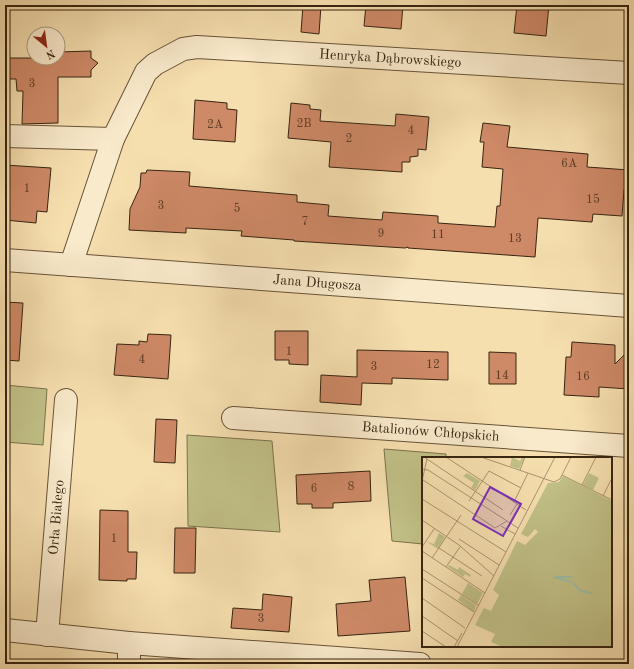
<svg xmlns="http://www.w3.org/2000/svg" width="634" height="669" viewBox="0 0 634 669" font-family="'Old Standard TT',serif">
  <rect width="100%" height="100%" fill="#f6dfaf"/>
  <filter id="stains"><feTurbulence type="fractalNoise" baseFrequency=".005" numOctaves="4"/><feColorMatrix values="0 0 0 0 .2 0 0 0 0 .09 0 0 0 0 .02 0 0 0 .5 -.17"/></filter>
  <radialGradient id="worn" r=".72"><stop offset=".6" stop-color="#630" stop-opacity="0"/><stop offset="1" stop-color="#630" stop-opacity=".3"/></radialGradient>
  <!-- green -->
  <path fill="#c1c187" stroke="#7c724c" d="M 5,385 L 47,389 L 43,445 L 5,442 Z
    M 187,435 L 272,441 L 280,532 L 188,526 Z
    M 384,449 L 446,454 L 446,458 L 423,458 L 423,544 L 392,541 Z
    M 174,661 L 215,664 L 170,664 Z"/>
  <!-- building -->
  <path fill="#ce8967" stroke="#372411" d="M 303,5 L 321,5 L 319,34 L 301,32 Z
    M 366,5 L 403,5 L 401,29 L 364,26 Z
    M 517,5 L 549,5 L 546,36 L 514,33 Z
    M 91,51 L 91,58 L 98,63 L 91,70 L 91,77 L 58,77 L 58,123 L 22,124 L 23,91 L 17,91 L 16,79 L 9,79 L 8,58 L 58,58 L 58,52 Z
    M 195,100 L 227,103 L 227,109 L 237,110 L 235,142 L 193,139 Z
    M 291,103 L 310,105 L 310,109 L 321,110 L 320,121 L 395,126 L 396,114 L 429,117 L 426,150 L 418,149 L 418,156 L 410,157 L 410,162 L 402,162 L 402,172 L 329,167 L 331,142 L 288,138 Z
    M 483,123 L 510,126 L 507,147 L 588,154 L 587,167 L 629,170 L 629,189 L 624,190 L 622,216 L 593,214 L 592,222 L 538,218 L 535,257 L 408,248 L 408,247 L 405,248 L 294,241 L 294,240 L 241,236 L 242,231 L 186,228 L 186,233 L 129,230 L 130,209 L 140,187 L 141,173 L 146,173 L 147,170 L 190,172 L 189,186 L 297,195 L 297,202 L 329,205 L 328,216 L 382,220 L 383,212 L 438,216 L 438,223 L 495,227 L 497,206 L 500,206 L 503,169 L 482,167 L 484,142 L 480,142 Z
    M 5,165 L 51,168 L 47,212 L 37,211 L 36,223 L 5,220 Z
    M 5,302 L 23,303 L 19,361 L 5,360 Z
    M 275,331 L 308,331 L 308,365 L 289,364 L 289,360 L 275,360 Z
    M 148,334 L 171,335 L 168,379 L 114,375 L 117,344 L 139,345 L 139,341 L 147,342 Z
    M 572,342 L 615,345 L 615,364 L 629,350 L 629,389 L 599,387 L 599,397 L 564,395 L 566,357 L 571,357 Z
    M 357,350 L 448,352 L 448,380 L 392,378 L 392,384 L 362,383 L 361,405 L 320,402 L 321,375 L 357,377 Z
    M 489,352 L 516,353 L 516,384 L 489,384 Z
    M 156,419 L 177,420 L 175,463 L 154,462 Z
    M 370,471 L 371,501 L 333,503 L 333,508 L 312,508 L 312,504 L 297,504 L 296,475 Z
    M 100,510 L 128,511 L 128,552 L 137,552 L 136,579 L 127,579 L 127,581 L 99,580 Z
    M 175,528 L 196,528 L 195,573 L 174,573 Z
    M 405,577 L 410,631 L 338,636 L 336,604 L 371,601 L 369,580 Z
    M 263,594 L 292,597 L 289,632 L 231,628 L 233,608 L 262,610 Z"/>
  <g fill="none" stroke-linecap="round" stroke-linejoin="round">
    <defs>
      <g id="street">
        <path d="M 5,136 L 113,139"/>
        <path id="s1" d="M 5,260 L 629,306"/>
        <path id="s2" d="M 71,265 L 113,139 L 146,72 L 155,64 L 183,49 L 197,47 L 629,73"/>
        <path id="s3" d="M 233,418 L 629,446"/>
        <path d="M 5,630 L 129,643 L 420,664"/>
        <path id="s4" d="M 47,635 L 66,400"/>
        <path d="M 129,643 L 129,664"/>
      </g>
    </defs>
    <!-- street casing -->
    <use href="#street" stroke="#675338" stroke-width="24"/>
    <!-- street -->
    <use href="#street" stroke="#f9eacb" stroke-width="22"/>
  </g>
  <g text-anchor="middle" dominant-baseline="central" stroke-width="3" stroke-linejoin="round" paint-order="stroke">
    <!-- number labels -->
    <g font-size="12" fill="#5d3d26">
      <text x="32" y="84">3</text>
      <text x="304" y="124">2B</text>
      <text x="215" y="125">2A</text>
      <text x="411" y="131">4</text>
      <text x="349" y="139">2</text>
      <text x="569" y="164">6A</text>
      <text x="27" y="189">1</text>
      <text x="593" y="200">15</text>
      <text x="161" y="206">3</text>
      <text x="237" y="209">5</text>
      <text x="305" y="222">7</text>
      <text x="381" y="234">9</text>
      <text x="438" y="235">11</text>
      <text x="515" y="239">13</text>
      <text x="289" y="352">1</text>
      <text x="142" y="360">4</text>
      <text x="433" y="365">12</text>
      <text x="374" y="367">3</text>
      <text x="502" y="376">14</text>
      <text x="583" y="377">16</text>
      <text x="351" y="487">8</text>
      <text x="314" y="489">6</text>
      <text x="114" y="539">1</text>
      <text x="261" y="619">3</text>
    </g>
    <!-- street labels -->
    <g font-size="14" fill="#372411" stroke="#f9eacb">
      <text stroke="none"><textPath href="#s2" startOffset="459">Henryka Dąbrowskiego</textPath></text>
      <text stroke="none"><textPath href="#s1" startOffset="313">Jana Długosza</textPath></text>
      <text stroke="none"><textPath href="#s3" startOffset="198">Batalionów Chłopskich</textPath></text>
      <text stroke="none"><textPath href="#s4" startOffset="118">Orła Białego</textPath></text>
    </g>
  </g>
  <!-- overview -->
  <g transform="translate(422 457)">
    <rect width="190" height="190" fill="#f6dfaf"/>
    <path d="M 90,0 L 98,4 L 100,0 L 103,0 L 97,12 L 88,9 ZM 45,16 L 58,24 L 53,33 L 49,31 L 52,26 L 41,19 ZM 167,16 L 177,21 L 171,33 L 161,28 ZM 141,19 L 190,44 L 190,190 L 81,190 L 69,185 L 73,177 L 53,168 L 62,151 L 69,154 L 77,138 L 71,133 L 95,84 L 103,88 L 116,75 L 113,72 L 106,80 L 99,77 L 126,26 L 137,25 ZM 17,76 L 23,80 L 16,92 L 5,85 L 12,87 ZM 27,108 L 36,113 L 37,110 L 49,118 L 48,120 L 43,117 L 41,120 L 26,110 ZM 46,126 L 61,136 L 55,147 L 40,137 ZM 39,138 L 54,148 L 52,155 L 36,143 Z" fill="#c1c187"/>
    <path fill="none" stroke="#9dbda7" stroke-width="2" d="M 132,120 L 150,125M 135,120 L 150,120M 151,126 L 159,134 L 170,136"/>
    <path fill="none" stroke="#aa9470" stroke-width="1" d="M 2,0 L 81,53M 24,0 L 104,53M 59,0 L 132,25 L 138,22 L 149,0M 0,12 L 6,13 L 96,71M 98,13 L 103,0M 140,18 L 190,43M 1,23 L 73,71 L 85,64M 0,24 L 5,2M 160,28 L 174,0M 181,39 L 190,21M 0,42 L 84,95M 47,44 L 67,14 L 99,31M 92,45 L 106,16M 88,58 L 95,47M 0,63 L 37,88 L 72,119M 79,69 L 93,77M 37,82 L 77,108M 0,90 L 12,72M 17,91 L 60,119M 0,94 L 63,136M 10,101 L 39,58M 24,110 L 38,90M 0,112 L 56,148M 0,121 L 52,155M 0,141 L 43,171M 0,159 L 36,184M 0,174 L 24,190M 32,190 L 40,176M 35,190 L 133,0"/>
    <path fill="#7b2cbf" fill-opacity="0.15" stroke="#7b2cbf" stroke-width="2" d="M 68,30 L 99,47 L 81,79 L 51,62 Z"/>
    <rect width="190" height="190" fill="none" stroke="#372411" stroke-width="2"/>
  </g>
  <!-- margin -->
  <rect width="634" height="669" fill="none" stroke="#f6dfaf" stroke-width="20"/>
  <rect x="6" y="6" width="622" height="657" fill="none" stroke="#372411" stroke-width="2"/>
  <rect x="10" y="10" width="614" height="649" fill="none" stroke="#372411"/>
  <!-- north arrow -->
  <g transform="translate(46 46) rotate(151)"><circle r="19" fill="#f9eacb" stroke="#ab9b81"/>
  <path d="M0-3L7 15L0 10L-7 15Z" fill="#8f2418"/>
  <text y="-6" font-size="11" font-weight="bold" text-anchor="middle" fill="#372411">N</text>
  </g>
  <rect width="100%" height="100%" filter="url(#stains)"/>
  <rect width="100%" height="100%" fill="url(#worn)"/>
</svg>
